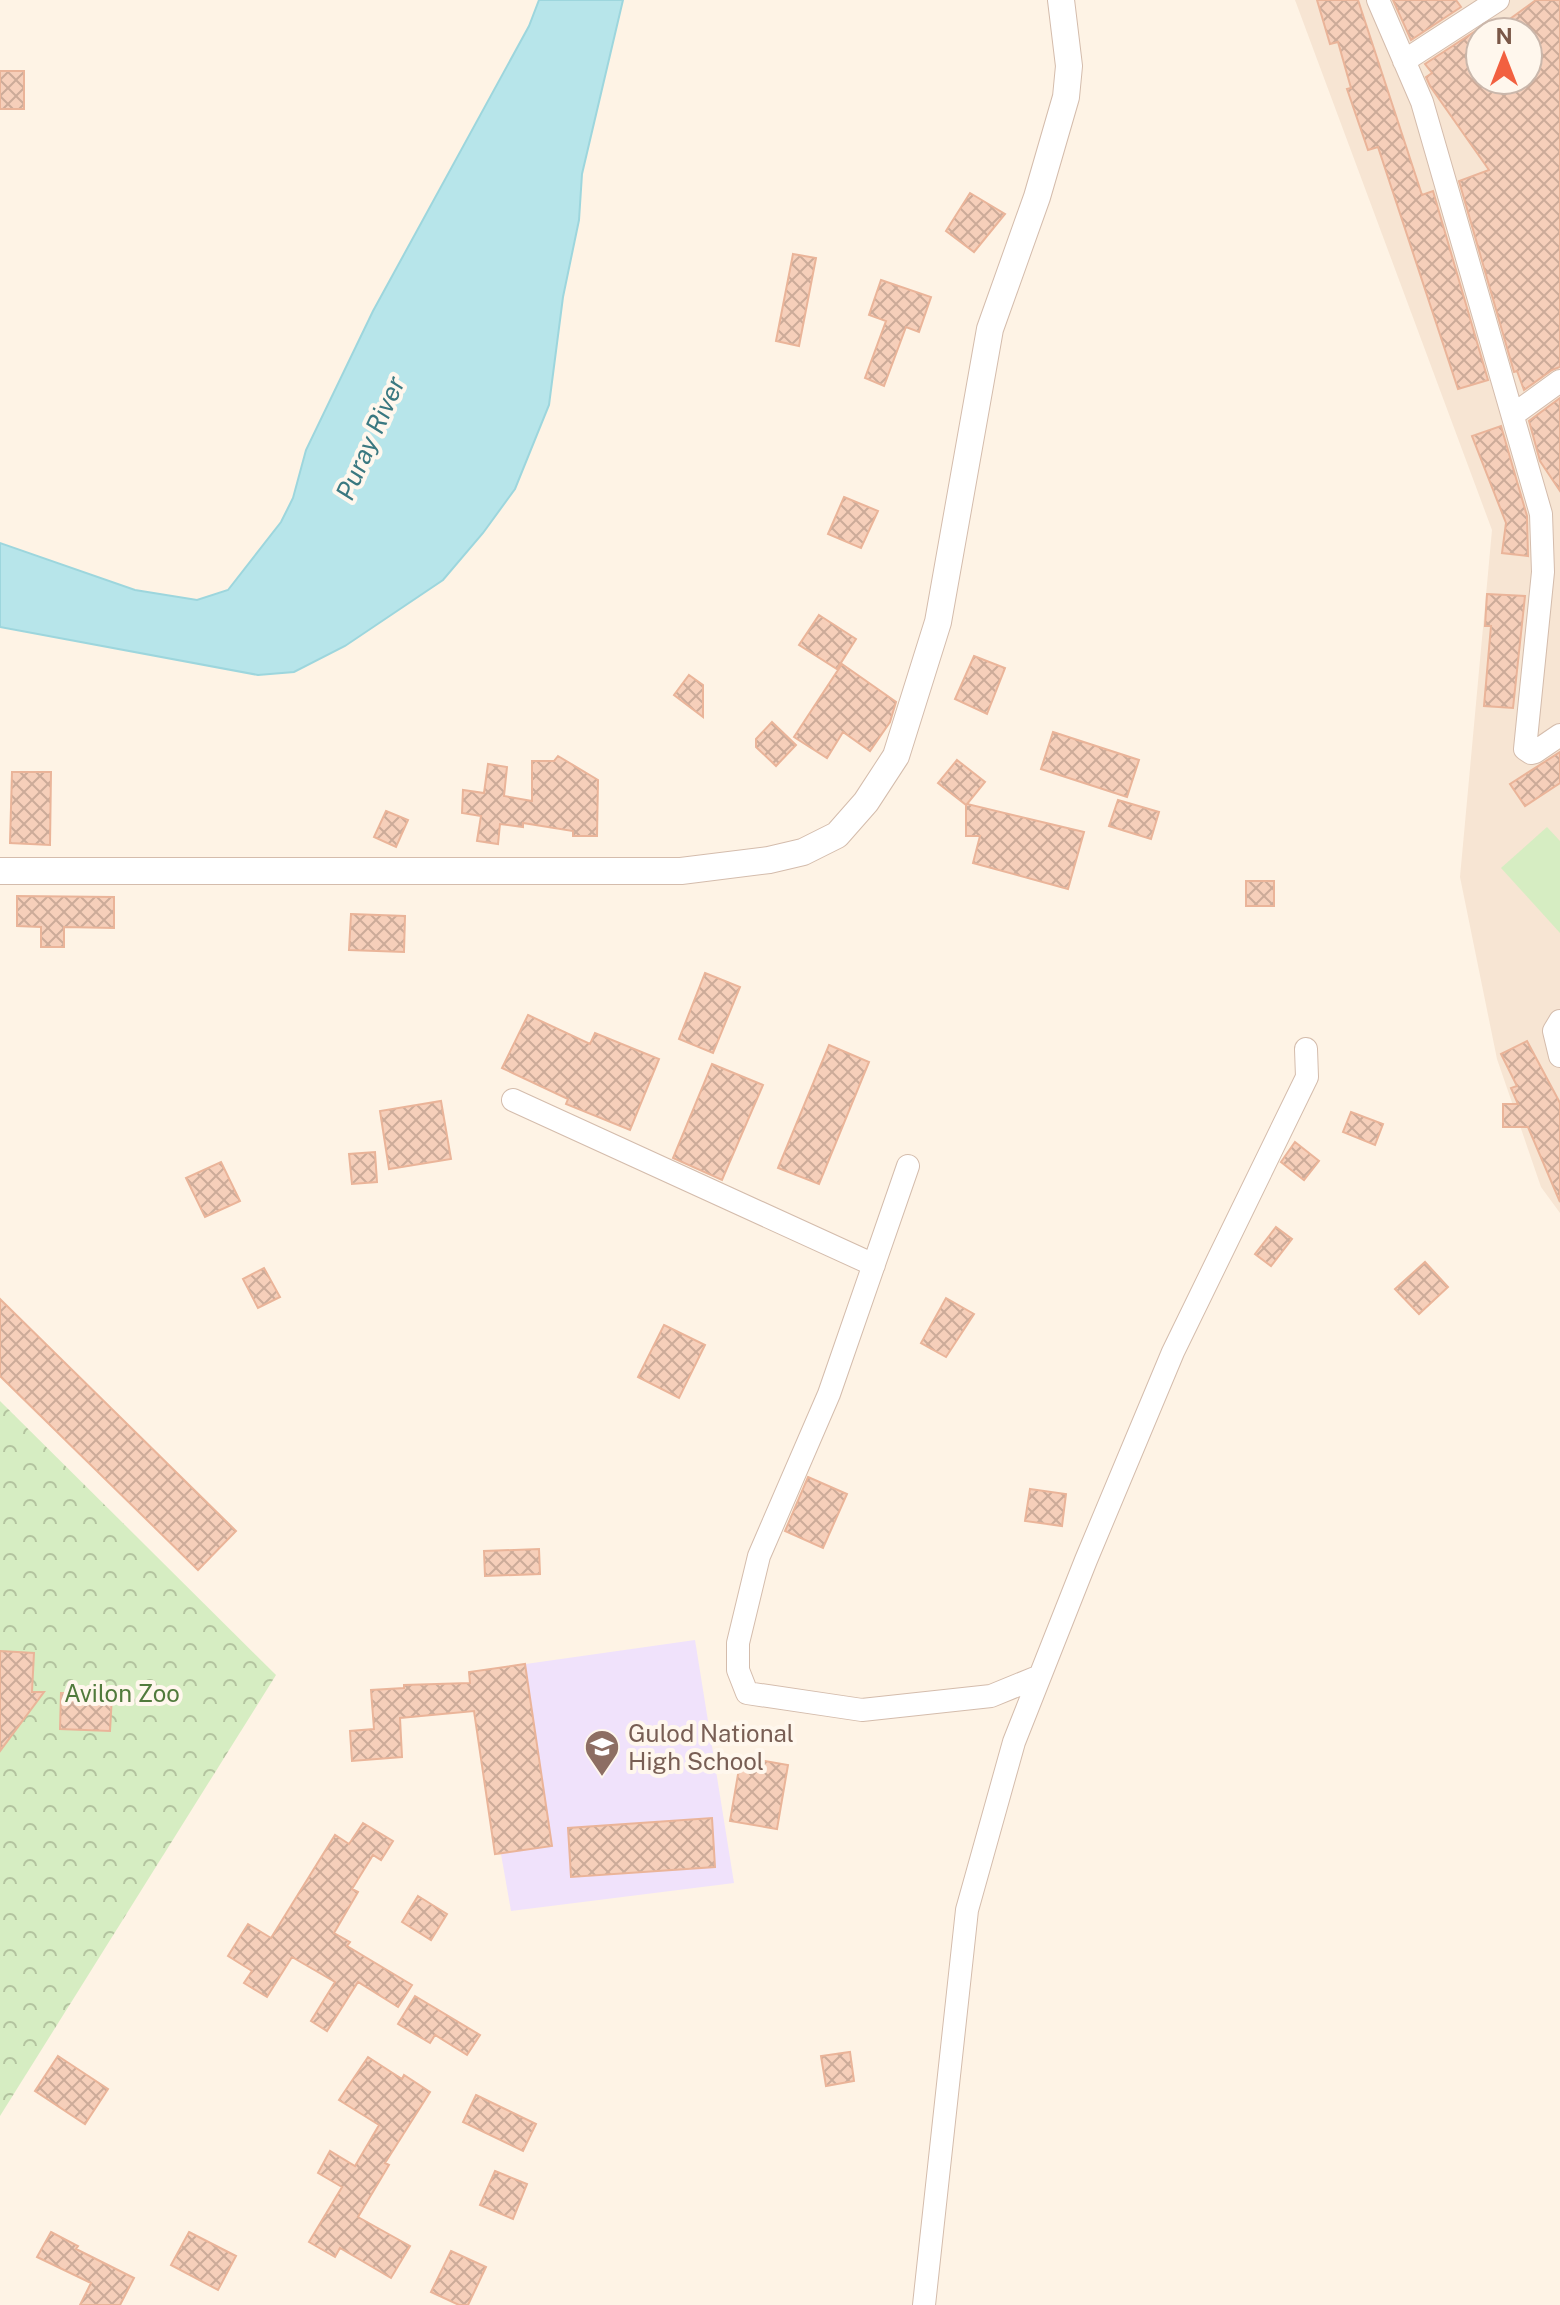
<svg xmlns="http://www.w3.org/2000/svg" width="1560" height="2305" viewBox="0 0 1560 2305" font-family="'Public Sans',sans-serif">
  <defs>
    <pattern id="park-crowns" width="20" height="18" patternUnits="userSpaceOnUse" patternTransform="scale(2)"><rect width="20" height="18" fill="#d6edc2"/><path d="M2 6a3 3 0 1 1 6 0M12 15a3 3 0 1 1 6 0" fill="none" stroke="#b3c39f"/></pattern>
    <pattern id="building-cross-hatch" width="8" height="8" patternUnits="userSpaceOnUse" patternTransform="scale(2)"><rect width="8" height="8" fill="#f6cfba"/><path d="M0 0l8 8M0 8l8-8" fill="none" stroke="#ccab99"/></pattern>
  </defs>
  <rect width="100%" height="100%" fill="#fef3e5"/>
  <!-- residential -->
  <path fill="#f7e5d3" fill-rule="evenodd" d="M 1295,0 L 1560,0 L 1560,1213 L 1541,1187 L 1497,1059 L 1460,877 L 1492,530 ZM 1480,32 L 1528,32 L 1528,80 L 1480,80 Z"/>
  <!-- education -->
  <path fill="#f0e2fb" d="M 695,1640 L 734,1883 L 511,1911 L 469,1672 Z"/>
  <!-- green -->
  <path fill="#d6edc2" d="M 1547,827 L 1560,841 L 1560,933 L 1501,868 Z"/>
  <!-- park -->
  <path fill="url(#park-crowns)" d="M 0,1401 L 276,1675 L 0,2116 Z"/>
  <!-- water -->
  <path fill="#b7e5ea" stroke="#9dd6dd" stroke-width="2" d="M 539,0 L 623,0 L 582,174 L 579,220 L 563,297 L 549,405 L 515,489 L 483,533 L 443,580 L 345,646 L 294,672 L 258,675 L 0,627 L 0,543 L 135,590 L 197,600 L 228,590 L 281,522 L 293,498 L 306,450 L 373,311 L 529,26 Z"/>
  <!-- building -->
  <path fill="url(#building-cross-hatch)" stroke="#eab499" stroke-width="2" d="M 1317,0 L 1358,0 L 1422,195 L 1433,191 L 1488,380 L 1458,389 L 1378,147 L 1368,150 L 1347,89 L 1351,88 L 1338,42 L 1330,44 Z
    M 1393,0 L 1456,0 L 1461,7 L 1411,40 Z
    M 1536,0 L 1560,0 L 1560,367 L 1552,370 L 1524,390 L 1517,371 L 1514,372 L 1459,181 L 1489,170 L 1430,86 L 1426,77 L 1432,73 L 1425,64 L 1477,30 L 1480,34 L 1480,80 L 1528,80 L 1528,32 L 1492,32 Z
    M 0,71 L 24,71 L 24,109 L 0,109 Z
    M 970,193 L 1005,214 L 974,252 L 946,231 Z
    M 793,254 L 816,258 L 799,346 L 776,341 Z
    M 881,280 L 931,297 L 919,332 L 906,327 L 884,386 L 865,378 L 886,321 L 869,315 Z
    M 1560,398 L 1560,491 L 1540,461 L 1529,421 Z
    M 1501,426 L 1527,516 L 1528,556 L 1502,553 L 1506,523 L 1472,436 Z
    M 844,497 L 878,511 L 861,548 L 828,534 Z
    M 1487,594 L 1525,596 L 1513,708 L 1484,706 L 1491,626 L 1485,626 Z
    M 819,615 L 856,639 L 837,669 L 799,645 Z
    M 974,656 L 1005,668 L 987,714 L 955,699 Z
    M 842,664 L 896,702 L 890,722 L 870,751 L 843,732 L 827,758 L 794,737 Z
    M 689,675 L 703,685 L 703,717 L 674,695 Z
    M 772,722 L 796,745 L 776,766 L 756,747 L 756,739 Z
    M 1053,732 L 1139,760 L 1127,797 L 1041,769 Z
    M 1560,752 L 1560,783 L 1525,806 L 1510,784 Z
    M 558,756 L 598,780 L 597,836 L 573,836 L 573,831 L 523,823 L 523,827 L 500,824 L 498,844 L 477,841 L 481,816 L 462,813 L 463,790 L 484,793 L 488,764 L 507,767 L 504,796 L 532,801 L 532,761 L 554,761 Z
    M 957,760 L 985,782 L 967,804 L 1084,832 L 1068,889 L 973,863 L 980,836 L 966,836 L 966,805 L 938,783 Z
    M 12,772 L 51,772 L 50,845 L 10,843 Z
    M 1118,800 L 1159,812 L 1151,839 L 1109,826 Z
    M 386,811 L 408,820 L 396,847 L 374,837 Z
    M 1246,881 L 1274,881 L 1274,906 L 1246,906 Z
    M 17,896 L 114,897 L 114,928 L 64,927 L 64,947 L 41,947 L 41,927 L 17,926 Z
    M 351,914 L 405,916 L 404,952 L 349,950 Z
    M 705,973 L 740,987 L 713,1053 L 679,1039 Z
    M 528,1015 L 590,1044 L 595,1033 L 659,1059 L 630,1130 L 566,1104 L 568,1099 L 502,1068 Z
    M 1527,1041 L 1560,1103 L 1560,1202 L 1528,1127 L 1503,1127 L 1503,1104 L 1518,1104 L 1511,1088 L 1517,1086 L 1501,1054 Z
    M 829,1045 L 869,1062 L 819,1184 L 778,1168 Z
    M 712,1064 L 763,1085 L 722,1180 L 673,1158 Z
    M 441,1101 L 451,1159 L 389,1169 L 380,1111 Z
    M 1351,1112 L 1383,1124 L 1375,1145 L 1343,1132 Z
    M 1295,1142 L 1319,1161 L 1304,1180 L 1281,1162 Z
    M 375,1152 L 377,1182 L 352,1184 L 349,1154 Z
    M 221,1162 L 240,1201 L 205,1217 L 186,1178 Z
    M 1276,1227 L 1292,1239 L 1271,1266 L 1255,1254 Z
    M 1425,1262 L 1448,1287 L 1419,1314 L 1395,1289 Z
    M 264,1268 L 280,1297 L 258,1308 L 243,1279 Z
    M 946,1298 L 974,1314 L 946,1357 L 921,1343 Z
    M 0,1299 L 236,1531 L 198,1570 L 0,1376 Z
    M 664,1325 L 705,1345 L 679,1398 L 638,1377 Z
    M 808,1477 L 847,1494 L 823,1548 L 785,1531 Z
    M 1030,1489 L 1066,1494 L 1062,1526 L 1025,1521 Z
    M 539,1549 L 540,1574 L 485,1576 L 484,1551 Z
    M 0,1651 L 34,1653 L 32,1692 L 44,1692 L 0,1751 Z
    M 525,1664 L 552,1846 L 495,1854 L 474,1711 L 400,1718 L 402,1757 L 352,1761 L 350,1731 L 374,1729 L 371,1690 L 404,1688 L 404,1685 L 470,1683 L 469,1672 Z
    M 61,1693 L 112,1695 L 110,1731 L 60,1729 Z
    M 741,1757 L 788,1765 L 777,1829 L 730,1821 Z
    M 712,1818 L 715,1867 L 571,1877 L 568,1828 Z
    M 363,1823 L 393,1841 L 381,1860 L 373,1855 L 352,1889 L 358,1892 L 334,1933 L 350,1942 L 347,1946 L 412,1985 L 398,2007 L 358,1982 L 327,2031 L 311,2021 L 335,1982 L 292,1957 L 267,1997 L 244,1983 L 252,1971 L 228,1956 L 248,1924 L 271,1938 L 335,1835 L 349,1844 Z
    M 418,1896 L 447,1914 L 431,1940 L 402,1922 Z
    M 415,1996 L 480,2035 L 467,2055 L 435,2035 L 430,2043 L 398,2024 Z
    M 850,2052 L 854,2081 L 826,2086 L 821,2056 Z
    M 58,2056 L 108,2089 L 85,2124 L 35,2091 Z
    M 368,2057 L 402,2079 L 404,2075 L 430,2092 L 385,2163 L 389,2165 L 358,2217 L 410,2246 L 391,2278 L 340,2248 L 335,2257 L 309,2242 L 342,2187 L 318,2173 L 330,2151 L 355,2166 L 379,2125 L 339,2100 Z
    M 476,2095 L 536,2124 L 523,2151 L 463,2122 Z
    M 495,2171 L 527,2184 L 513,2219 L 480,2205 Z
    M 51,2232 L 78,2246 L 76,2249 L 134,2278 L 120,2305 L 80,2305 L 91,2283 L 37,2257 Z
    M 189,2232 L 236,2256 L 218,2290 L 171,2265 Z
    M 451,2251 L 486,2267 L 468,2305 L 459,2305 L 431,2292 Z"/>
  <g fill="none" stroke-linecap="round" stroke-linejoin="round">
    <defs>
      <path id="minor" d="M 1378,0 L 1422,102 L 1541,514 L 1543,572 L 1525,749 L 1531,753 L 1535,752 L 1560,735
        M 1404,61 L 1498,0
        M 1513,415 L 1560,381
        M 1560,1021 L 1554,1031 L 1560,1056
        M 513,1100 L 874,1265
        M 908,1166 L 829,1394 L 759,1556 L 738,1643 L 738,1670 L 747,1693 L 862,1710 L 991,1696 L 1040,1676
        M 924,2305 L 967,1910 L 1014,1742 L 1086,1560 L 1173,1352 L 1307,1077 L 1306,1049"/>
      <path id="tertiary" d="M 0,871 L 681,871 L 769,860 L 803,852 L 837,835 L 866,802 L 896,756 L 938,622 L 990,329 L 1037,197 L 1066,97 L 1069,66 L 1061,0"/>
    </defs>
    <!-- minor casing -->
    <use href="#minor" stroke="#d4bcac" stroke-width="24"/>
    <!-- tertiary casing -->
    <use href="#tertiary" stroke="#d4bcac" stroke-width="28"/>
    <!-- minor -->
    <use href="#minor" stroke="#fff" stroke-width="22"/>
    <!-- tertiary -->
    <use href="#tertiary" stroke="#fff" stroke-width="26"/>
  </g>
  <!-- icons -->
  <defs>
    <symbol id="school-pin" viewBox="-11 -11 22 30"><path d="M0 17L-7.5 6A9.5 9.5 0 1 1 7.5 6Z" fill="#8d6e63" stroke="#fff7ed"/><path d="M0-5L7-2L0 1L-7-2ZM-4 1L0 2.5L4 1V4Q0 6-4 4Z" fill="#fff"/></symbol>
  </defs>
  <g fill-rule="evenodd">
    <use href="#school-pin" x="582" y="1727" width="40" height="54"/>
  </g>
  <g text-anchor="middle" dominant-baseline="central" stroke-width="8" stroke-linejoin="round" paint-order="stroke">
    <!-- park labels -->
    <g font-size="24" fill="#517a3c" stroke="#fff7ed">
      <text x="122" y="1693">Avilon Zoo</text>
    </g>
    <!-- education labels -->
    <g font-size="24" fill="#785e54" stroke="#fff7ed" text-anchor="start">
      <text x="628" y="1733">Gulod National<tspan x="628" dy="28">High School</tspan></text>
    </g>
    <!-- water labels -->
    <g font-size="26" font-style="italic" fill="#3a7880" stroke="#fff7ed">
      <text transform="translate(370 438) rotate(-66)">Puray River</text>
    </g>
  </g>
  <!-- north arrow -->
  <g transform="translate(1504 56)"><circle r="38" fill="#fff7ed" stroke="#cab7ab" stroke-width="2"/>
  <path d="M0-6L14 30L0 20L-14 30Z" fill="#f26040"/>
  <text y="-12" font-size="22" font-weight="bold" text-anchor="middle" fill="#7a5747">N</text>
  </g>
</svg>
